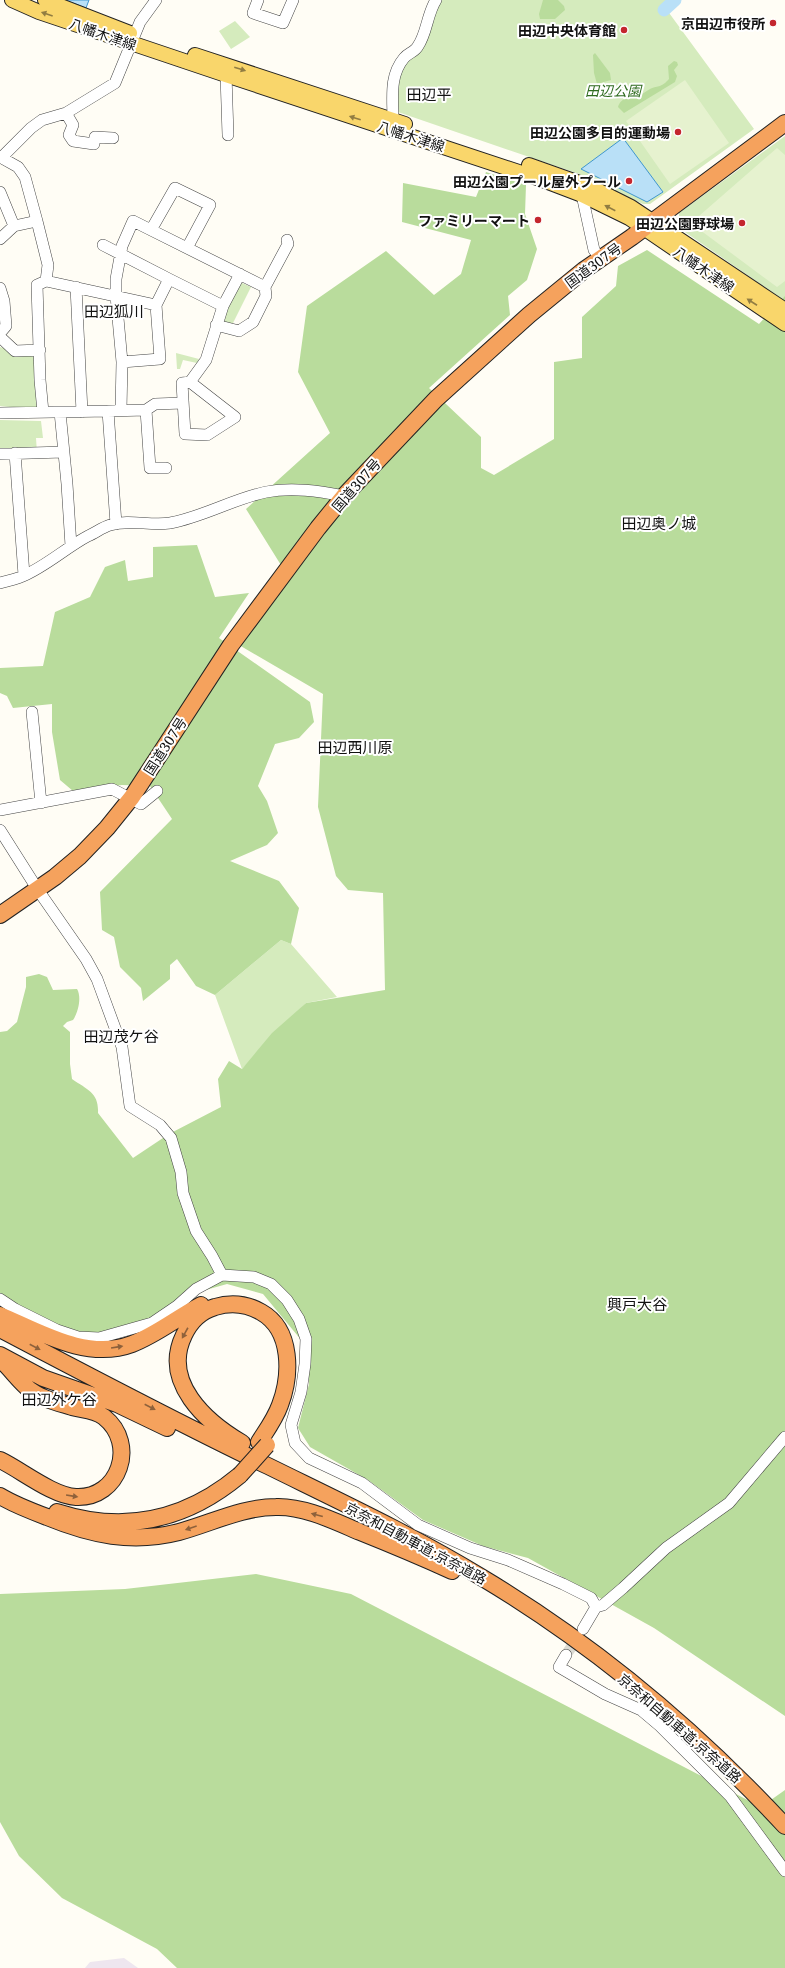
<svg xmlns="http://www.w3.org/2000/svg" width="785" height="1968" viewBox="0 0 785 1968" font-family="'Noto Serif','Noto Sans JP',serif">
  <rect width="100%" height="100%" fill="#fffdf5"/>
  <!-- industrial -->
  <path fill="#eee6ef" d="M 124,1958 L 138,1968 L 85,1968 L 90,1962 Z"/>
  <!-- green -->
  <path fill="#d5ebbd" d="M 438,0 L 671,0 L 664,6 L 754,129 L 650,204 L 643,204 L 579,174 L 395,111 L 395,85 Z
    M 235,21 L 250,37 L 231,49 L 219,31 Z
    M 785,136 L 785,301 L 679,228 L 679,213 Z
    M 242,283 L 251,287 L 230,329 L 216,325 L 234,285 Z
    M 0,347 L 34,357 L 39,410 L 0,406 Z
    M 176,353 L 199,359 L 197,363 L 183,360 L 180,369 L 177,369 Z
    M 0,420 L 41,421 L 43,438 L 36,438 L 37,453 L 0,454 Z
    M 281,940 L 291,944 L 337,997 L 306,1003 L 242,1069 L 215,995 Z"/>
  <!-- forest -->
  <path fill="#b9dc9c" d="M 543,0 L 558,0 L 564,6 L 565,10 L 555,19 L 540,19 L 539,14 Z
    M 595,53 L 610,73 L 611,80 L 597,84 L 594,73 L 593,55 Z
    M 674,61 L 677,62 L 678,65 L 674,70 L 677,76 L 675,82 L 624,113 L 618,107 C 622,96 630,98 639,95 C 643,94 646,91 650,89 C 659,85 661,88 669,79 L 668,66 Z
    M 486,172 L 526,185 L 525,214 L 537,249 L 527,280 L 508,296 L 510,315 L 429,388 L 481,437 L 481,468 L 494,475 L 554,439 L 554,362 L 582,358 L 582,317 L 616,286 L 618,266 L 647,250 L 759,324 L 785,296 L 785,1716 L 654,1628 L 528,1558 L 483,1546 L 423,1520 L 368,1480 L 310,1447 L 298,1428 L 309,1384 L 307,1347 L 263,1294 L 227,1284 L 195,1293 L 139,1325 L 112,1332 L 81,1334 L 46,1321 L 0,1294 L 0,1032 L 7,1031 L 17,1022 L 26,987 L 26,977 L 39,974 L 47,977 L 53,990 L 77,989 C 82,997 78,1013 73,1020 L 67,1022 L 63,1026 L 70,1032 L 70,1064 L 72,1079 C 88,1090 99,1093 98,1113 L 133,1158 L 169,1134 L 221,1107 L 218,1079 L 229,1061 L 242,1069 L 272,1033 L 306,1003 L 385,990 L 383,893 L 348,890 L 336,876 L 318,807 L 323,694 L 239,645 L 289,578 L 246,509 L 330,433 L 298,372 L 307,306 L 386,251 L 434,295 L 461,274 L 471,240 L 402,222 L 403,183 L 476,197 Z
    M 197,545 L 215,597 L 249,593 L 219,638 L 310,702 L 314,722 L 299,738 L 275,744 L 258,786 L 267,801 L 278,833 L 267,845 L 230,861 L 279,881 L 299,908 L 291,944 L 281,940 L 215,995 L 196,986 L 177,959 L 170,965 L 170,979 L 143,1001 L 141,988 L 120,967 L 114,937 L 102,930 L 100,892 L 172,819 L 150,786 L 122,785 L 73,791 L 60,780 L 52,732 L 52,704 L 13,708 L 7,696 L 0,693 L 0,668 L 43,666 L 55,612 L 90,597 L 105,567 L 125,560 L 128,581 L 153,577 L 153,547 Z
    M 256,1574 L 351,1594 L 761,1807 L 785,1790 L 785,1968 L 177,1968 L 157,1949 L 62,1898 L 19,1856 L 0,1822 L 0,1594 L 125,1589 Z"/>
  <!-- pitch -->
  <path fill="#e6f2cf" d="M 685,80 L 729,143 L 670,184 L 626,121 Z
    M 777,148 L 785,155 L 785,281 L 777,287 L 700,230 L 699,216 Z"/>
  <!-- water -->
  <path fill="#b9e0f7" stroke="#3f96cf" d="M 65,0 L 89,0 L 86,8 Z
    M 623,138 L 663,192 L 647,202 L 581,169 Z"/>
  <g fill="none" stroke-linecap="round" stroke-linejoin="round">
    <!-- river -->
    <path stroke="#b9e0f7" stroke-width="13" d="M 664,10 L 675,0"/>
    <!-- minor-tunnel -->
    <path stroke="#dbdad3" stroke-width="11" stroke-dasharray="11 5.5" stroke-linecap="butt" d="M 566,1655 L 580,1634"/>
    <defs>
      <path id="minor" d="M 258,0 L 253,13 L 283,23 L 293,0
        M 226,75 L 228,135
        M 66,113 L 73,125 L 69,135 L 73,141 L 94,144 L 95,137 L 113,138
        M 393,120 C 393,98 389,76 404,58 C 408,53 415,52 418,46 C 427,33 427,14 436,0
        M 0,157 L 18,167 L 25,177 L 37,221 L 14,226 L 0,239
        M 2,157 L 31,128 L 42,120 L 66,113 L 115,83 L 140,22 L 156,0
        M 0,192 L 14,226
        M 582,195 L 594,250 L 600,258
        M 37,221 L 48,265 L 46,281
        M 151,230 L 175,188 L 210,205 L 187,248
        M 103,245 L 169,279
        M 76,287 L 82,412
        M 0,288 L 4,301 L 6,326 L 0,333
        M 216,325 L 239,331 L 253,322 L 266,296 L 265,287 L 288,244 L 287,240
        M 0,337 L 15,351 L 40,350
        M 122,362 L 160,359 L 156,305 L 169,279 L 223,306 L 240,274
        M 190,382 L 235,417 L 207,435 L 185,434 L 182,383 L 190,382 L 206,360 L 223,306
        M 121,410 L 122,362 L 116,296 L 116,279 L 122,246 L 133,221 L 265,287
        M 146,410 L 155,404 L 183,403
        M 43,412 L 40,380 L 37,285 L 46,281 L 156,305
        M 60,412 L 67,484 L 71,546
        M 0,413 L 108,411
        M 15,453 L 24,575
        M 0,454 L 63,452
        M 116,524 L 108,411 L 146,410 L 150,468 L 166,468
        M 0,583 C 8,581 16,579 23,576 C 45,567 67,547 88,536 C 95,533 103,527 110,525 C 129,519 150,526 170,523 C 203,517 233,499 266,492 C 292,487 319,491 344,496
        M 32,712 L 41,803
        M 0,810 L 112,789 L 141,804 L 157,791
        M 0,830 L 38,890 L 86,959 L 97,979 L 122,1047 L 130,1106 L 160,1125 L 171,1138 L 181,1172 L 183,1193 L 196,1231 L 212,1256 L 222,1275
        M 0,1299 L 15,1309 L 57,1330 L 78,1337 L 99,1338 L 152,1323 L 177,1306 L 196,1289 L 222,1275 L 254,1277 L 271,1284 L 287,1300 L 299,1319 L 306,1339 L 305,1364 L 301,1392 L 291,1425 L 295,1443 L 309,1458 L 362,1483 L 418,1525 L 470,1548 L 508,1560 L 563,1584 L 591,1598 L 596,1607
        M 583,1629 L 596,1607 L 603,1605 L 623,1588 L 666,1548 L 729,1503 L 785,1437
        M 566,1655 L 559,1667 L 605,1694 L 641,1710 L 660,1726 L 730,1796 L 785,1871"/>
      <path id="major" d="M 12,0 L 39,12 L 226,75 L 540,179 L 582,195 L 629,218 L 785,324
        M 45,0 L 130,33
        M 195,55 L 405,124
        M 529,165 L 591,187 L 631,207 L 785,310"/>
      <path id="highway" d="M 0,915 L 55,877 L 80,856 L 107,828 L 132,797 L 231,645 L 318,528 L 344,496 L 436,399 L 529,315 L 584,270 L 632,237 L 785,123
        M 0,1315 C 40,1332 87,1361 132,1344 C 156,1335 178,1317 201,1305
        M 0,1329 C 89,1376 178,1423 268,1466 C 339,1501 412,1535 481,1577 C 593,1644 696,1730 785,1826
        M 0,1355 L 43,1378 L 117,1404 L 167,1428
        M 242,1443 C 206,1422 161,1382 184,1335 C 190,1322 201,1311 215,1307 C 231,1302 247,1304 261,1312 C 293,1330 291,1376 280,1405 C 275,1419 266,1431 259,1442
        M 0,1460 C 21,1470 53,1496 76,1497 C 119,1499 138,1444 104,1417 C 95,1410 83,1410 72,1407 C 59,1403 41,1399 30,1390 C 21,1383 13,1372 5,1364
        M 0,1496 C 15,1505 31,1511 47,1517 C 91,1535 132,1544 179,1532 C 212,1523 242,1507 276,1507 C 304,1506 334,1521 360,1532 C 390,1544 421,1557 452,1571
        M 57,1512 C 125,1534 186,1520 240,1475"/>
    </defs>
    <!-- minor casing -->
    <use href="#minor" stroke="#444" stroke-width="12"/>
    <!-- major casing -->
    <use href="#major" stroke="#222" stroke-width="16"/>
    <!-- highway casing -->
    <use href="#highway" stroke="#222" stroke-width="18"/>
    <!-- minor -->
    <use href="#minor" stroke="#fff" stroke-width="11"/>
    <!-- major -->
    <use href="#major" stroke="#f9d66b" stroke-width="14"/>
    <!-- highway -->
    <use href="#highway" stroke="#f5a25d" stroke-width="16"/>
    <defs>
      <path id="highway-bridge" d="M 240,1475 L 267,1445"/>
    </defs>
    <!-- highway-bridge casing -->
    <use href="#highway-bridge" stroke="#222" stroke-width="18" stroke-linecap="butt"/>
    <!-- highway-bridge -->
    <use href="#highway-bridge" stroke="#f5a25d" stroke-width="16"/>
  </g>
  <!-- one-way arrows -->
  <defs><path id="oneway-solid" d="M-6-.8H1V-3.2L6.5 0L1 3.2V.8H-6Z"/></defs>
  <g fill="#917d42">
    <use href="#oneway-solid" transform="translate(47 14) rotate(-161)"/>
    <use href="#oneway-solid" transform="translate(240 69) rotate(17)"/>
    <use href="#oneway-solid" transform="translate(355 118) rotate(-162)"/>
    <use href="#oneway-solid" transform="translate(610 208) rotate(-153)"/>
    <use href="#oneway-solid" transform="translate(752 302) rotate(-147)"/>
  </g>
  <g fill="#8e613b">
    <use href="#oneway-solid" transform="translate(185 1333) rotate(119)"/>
    <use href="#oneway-solid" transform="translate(35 1347) rotate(28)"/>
    <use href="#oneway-solid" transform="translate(117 1347) rotate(-9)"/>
    <use href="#oneway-solid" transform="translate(150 1407) rotate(27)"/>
    <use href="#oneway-solid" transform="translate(72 1496) rotate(9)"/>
    <use href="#oneway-solid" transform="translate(317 1515) rotate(-165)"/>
    <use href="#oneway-solid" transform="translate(191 1528) rotate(161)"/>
  </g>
  <!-- markers -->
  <g fill="#c4262e" stroke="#fff" stroke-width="1.5">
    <circle cx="773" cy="23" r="4"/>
    <circle cx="624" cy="30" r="4"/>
    <circle cx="678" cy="132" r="4"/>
    <circle cx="629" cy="181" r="4"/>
    <circle cx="538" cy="220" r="4"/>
    <circle cx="742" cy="223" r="4"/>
  </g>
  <g text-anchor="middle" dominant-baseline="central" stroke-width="4" stroke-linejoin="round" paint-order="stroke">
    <!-- poi labels -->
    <g font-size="14" font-weight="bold" fill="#111" stroke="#fff" text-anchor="end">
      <text x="765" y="23">京田辺市役所</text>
      <text x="616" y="30">田辺中央体育館</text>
      <text x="670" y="132">田辺公園多目的運動場</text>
      <text x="621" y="181">田辺公園プール屋外プール</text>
      <text x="530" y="220">ファミリーマート</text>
      <text x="734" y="223">田辺公園野球場</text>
    </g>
    <!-- street labels -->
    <g font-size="14" fill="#111" stroke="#fff">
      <text transform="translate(103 34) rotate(19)">八幡木津線</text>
      <text transform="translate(411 136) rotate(18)">八幡木津線</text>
      <text transform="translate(593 265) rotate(-36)">国道307号</text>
      <text transform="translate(704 269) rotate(34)">八幡木津線</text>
      <text transform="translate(356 485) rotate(-49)">国道307号</text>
      <text transform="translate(165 746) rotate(-57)">国道307号</text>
      <text transform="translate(416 1543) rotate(28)">京奈和自動車道;京奈道路</text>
      <text transform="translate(680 1728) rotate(41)">京奈和自動車道;京奈道路</text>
    </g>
    <!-- park labels -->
    <g font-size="14" font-style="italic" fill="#2f6b1f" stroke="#fff">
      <text x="613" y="90">田辺公園</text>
    </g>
    <!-- neighbourhood labels -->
    <g font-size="15" fill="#111" stroke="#fff">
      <text x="429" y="94">田辺平</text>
      <text x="114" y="311">田辺狐川</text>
      <text x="659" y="523">田辺奥ノ城</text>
      <text x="355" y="747">田辺西川原</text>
      <text x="121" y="1036">田辺茂ケ谷</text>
      <text x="637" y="1304">興戸大谷</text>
      <text x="59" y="1399">田辺外ケ谷</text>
    </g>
  </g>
</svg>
